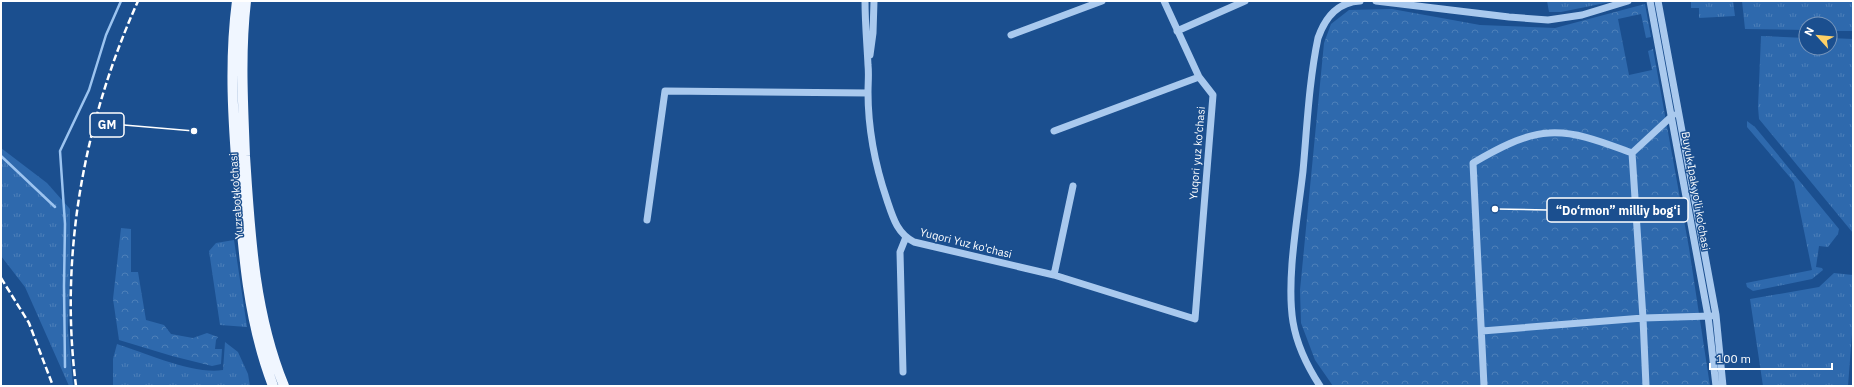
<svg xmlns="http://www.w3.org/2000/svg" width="1854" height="387" viewBox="0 0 1854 387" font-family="'IBM Plex Sans',sans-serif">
  <defs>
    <pattern id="grass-tufts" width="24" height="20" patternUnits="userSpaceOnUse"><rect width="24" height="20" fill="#2e69ad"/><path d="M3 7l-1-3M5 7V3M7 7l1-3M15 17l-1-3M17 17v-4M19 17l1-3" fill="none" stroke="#4d80b9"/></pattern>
    <pattern id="forest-crowns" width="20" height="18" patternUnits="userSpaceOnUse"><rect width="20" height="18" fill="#2e69ad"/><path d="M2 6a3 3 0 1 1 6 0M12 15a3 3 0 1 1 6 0" fill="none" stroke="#4d80b9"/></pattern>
  </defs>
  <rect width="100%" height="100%" fill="#1b4f8f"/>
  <!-- grass -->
  <path fill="url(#grass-tufts)" d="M 1547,1 L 1615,1 L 1561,12 L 1549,12 Z
    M 1691,1 L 1733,1 L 1735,16 L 1699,18 L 1699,8 L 1691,8 Z
    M 1742,1 L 1853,1 L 1853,31 L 1830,31 L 1830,24 L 1806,24 L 1806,30 L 1745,29 Z
    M 1761,36 L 1806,38 L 1806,48 L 1830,48 L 1830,38 L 1853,39 L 1853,233 L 1759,119 L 1758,107 Z
    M 1747,121 L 1755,127 L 1839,229 L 1838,234 L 1828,247 L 1819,246 L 1816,267 L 1822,268 L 1823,270 L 1812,279 L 1753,291 L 1747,287 L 1746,283 L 1812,270 L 1794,182 L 1747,127 Z
    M 1,148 L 47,183 L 70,209 L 70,267 L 68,329 L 73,386 L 69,386 L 25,287 L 1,256 Z
    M 234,240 L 247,327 L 220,325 L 209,251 L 216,243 Z
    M 1834,273 L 1853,275 L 1853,321 L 1848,386 L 1763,386 L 1750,299 L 1819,287 Z
    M 225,342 L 238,352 L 248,374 L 250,386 L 113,386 L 113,359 L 117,344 C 145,353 195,375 223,370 Z"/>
  <!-- forest -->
  <path fill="url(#forest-crowns)" d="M 1645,4 L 1651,37 L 1646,38 L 1641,14 L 1618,19 L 1629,75 L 1652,70 L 1648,51 L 1653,49 L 1689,248 L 1710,386 L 1333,386 L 1315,360 L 1301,323 L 1300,290 L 1324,43 L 1331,24 L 1349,10 L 1392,9 L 1480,25 L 1555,28 Z
    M 121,228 L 131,229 L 131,272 L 138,272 L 146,320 L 164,325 L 171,334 L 193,338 L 207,333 L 218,337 L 216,340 L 215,349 L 222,349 L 221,364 L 212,366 L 172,356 L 119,340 L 113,299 Z"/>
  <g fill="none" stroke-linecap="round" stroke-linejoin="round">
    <!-- stream -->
    <path stroke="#9cc4f0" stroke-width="2.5" d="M 1,156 L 55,207
      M 65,367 L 64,286 L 65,224 L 60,151 L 89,90 L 106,35 L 121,1"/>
    <!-- minor -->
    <path stroke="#a9c9ee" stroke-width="7" d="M 865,1 C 865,23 867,44 868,65 C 869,74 868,83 868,92 C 868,129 875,165 887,200 C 893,218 897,233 914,242 L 1054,275 L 1195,319 L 1213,95 L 1199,77 L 1164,1
      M 1376,1 L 1509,17 L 1548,20 L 1582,15 L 1628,1
      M 1650,1 L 1708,316 L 1716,386
      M 1658,1 L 1716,315 L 1723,386
      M 1177,31 L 1245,1
      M 1011,35 L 1102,1
      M 870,55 L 873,33 L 874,1
      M 1054,131 L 1199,77
      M 647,220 L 665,91 L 868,93
      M 1054,275 L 1073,186
      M 1482,331 L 1643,318 L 1711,316
      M 903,372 L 900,252 L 906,237
      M 1320,386 C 1307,366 1297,346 1293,322 C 1286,278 1298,216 1303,171 C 1307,127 1309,81 1318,38 C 1325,18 1338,2 1360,1
      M 1484,386 L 1473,163 C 1495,150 1524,134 1549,133 C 1577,131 1607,144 1632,153
      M 1646,386 L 1643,318 L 1632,153 L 1673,115"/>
    <!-- major -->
    <path stroke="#f0f6ff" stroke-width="10" d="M 237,1 C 229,62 233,122 238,183 C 243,252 248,321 273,386
      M 246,1 C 240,53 243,104 245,156 C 250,234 254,313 284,386"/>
    <!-- rail -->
    <path stroke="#fff" stroke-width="2.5" stroke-dasharray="7 3" stroke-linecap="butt" d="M 1,278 L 29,323 L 53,386
      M 76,386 C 59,255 84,121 138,1"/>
  </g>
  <g text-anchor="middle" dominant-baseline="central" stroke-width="3" stroke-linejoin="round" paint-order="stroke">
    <!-- street labels -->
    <g font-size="11" fill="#fff" stroke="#1b4f8f">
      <text transform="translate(1197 153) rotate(-85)">Yuqori yuz ko'chasi</text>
      <text transform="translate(1696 191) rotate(80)">Buyuk Ipak yo'li ko'chasi</text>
      <text transform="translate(236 196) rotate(-94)">Yuzrabot ko'chasi</text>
      <text transform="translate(966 243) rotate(14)">Yuqori Yuz ko'chasi</text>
    </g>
  </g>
  <!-- callouts -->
  <path fill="none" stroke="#fff" stroke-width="1.5" d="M194 131L124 125M1495 209L1547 210"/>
  <g fill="#fff" stroke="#1b4f8f" stroke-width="1.5">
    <circle cx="194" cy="131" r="4"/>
    <circle cx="1495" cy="209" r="4"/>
  </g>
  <g fill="#1b4f8f" stroke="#fff" stroke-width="1.5">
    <rect x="90" y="113" width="34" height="24" rx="4"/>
    <rect x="1547" y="198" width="141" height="24" rx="4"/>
  </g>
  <g font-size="12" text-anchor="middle" font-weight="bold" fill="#fff">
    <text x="107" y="129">GM</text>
    <text x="1618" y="215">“Do‘rmon” milliy bog‘i</text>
  </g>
  <!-- border -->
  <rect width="1854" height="387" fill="none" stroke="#ffffff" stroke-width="4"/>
  <!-- north arrow -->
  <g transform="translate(1818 36) rotate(297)"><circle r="19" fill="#1b4f8f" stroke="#7695bc"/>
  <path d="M0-3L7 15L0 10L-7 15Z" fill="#ffd166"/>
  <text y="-6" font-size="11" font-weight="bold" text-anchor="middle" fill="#ffffff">N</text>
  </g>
  <!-- scale -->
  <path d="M1710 363v6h122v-6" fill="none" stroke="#ffffff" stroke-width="2"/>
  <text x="1716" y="363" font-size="12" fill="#ffffff" stroke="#1b4f8f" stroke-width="3" paint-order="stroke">100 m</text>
</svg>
